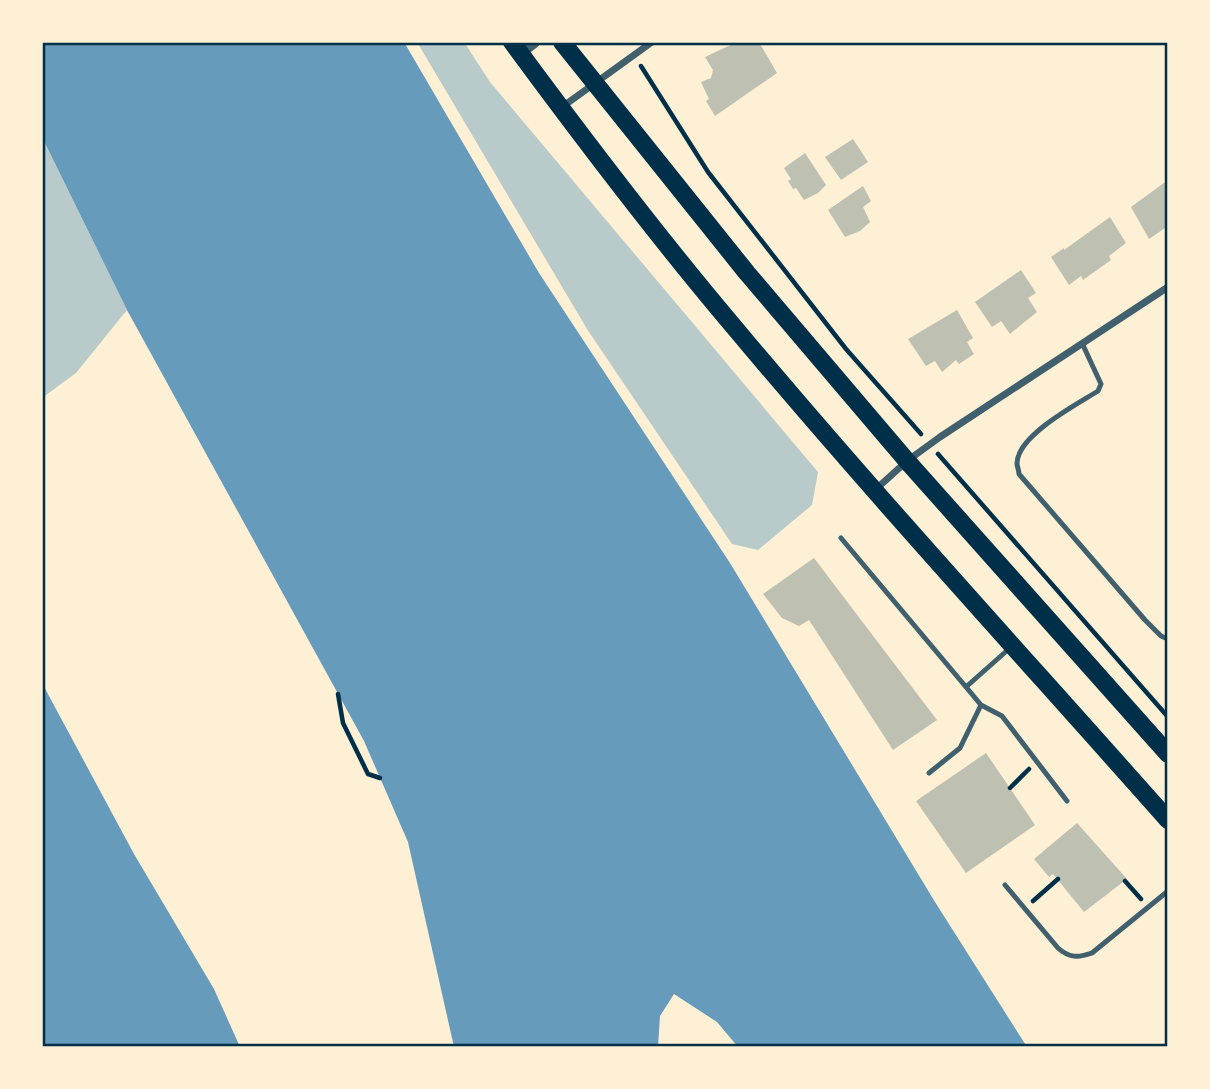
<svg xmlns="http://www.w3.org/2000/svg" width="1210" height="1089" viewBox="0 0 1210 1089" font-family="'Golos Text',sans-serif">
  <rect width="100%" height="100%" fill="#fdf0d5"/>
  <!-- green -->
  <path fill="#b9caca" d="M 417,42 L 464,42 L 490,82 L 818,472 L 812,505 L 758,550 L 732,544 L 587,329 Z
    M 42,137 L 127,310 L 76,373 L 42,398 Z"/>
  <!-- water -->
  <path fill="#669bbc" d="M 42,42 L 404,42 L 539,273 L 730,563 L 935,902 L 1027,1047 L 738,1047 L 717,1022 L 674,994 L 660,1016 L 658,1047 L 454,1047 L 408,842 L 364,741 L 127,310 L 42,137 Z
    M 42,683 L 134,854 L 214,989 L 240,1047 L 42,1047 Z"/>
  <!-- building -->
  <path fill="#bec0b2" d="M 737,42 L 759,42 L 777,73 L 715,116 L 706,101 L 709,99 L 701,82 L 711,78 L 713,70 L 705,57 Z
    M 853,139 L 868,162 L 841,180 L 825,157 Z
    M 805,153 L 826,185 L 818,193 L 804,200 L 796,188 L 793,189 L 788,181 L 791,179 L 784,168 Z
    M 1168,180 L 1168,226 L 1149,239 L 1131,207 Z
    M 863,186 L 871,201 L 863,207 L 870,222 L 860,231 L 845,237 L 828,210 Z
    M 1110,217 L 1126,243 L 1109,256 L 1111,260 L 1083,280 L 1081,276 L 1069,285 L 1051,257 L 1064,248 L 1064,250 Z
    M 1021,270 L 1036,293 L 1028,298 L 1037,312 L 1010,334 L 1001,321 L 992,327 L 975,302 Z
    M 957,310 L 973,338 L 967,342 L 974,354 L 959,364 L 956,360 L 942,372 L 935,361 L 926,366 L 908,339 Z
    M 814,558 L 937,720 L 893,750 L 809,620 L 799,626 L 782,618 L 763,594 Z
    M 986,753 L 1035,825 L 966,873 L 916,801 Z
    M 1077,823 L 1127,879 L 1084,912 L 1053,874 L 1049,877 L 1034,859 Z"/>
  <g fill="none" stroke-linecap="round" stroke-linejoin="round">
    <!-- path -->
    <path stroke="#003049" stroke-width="4.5" d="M 641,66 L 708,172 L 846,349 L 921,434
      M 938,454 L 1168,717
      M 338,694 L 343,723 L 368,774 L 380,778
      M 1010,788 L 1029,769
      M 1125,881 L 1141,899
      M 1033,901 L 1058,879"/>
    <!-- service -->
    <path stroke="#3f606c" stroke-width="5" d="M 1082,343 L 1101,384 L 1098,391 C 1076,405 1018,435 1017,463 C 1017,467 1019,470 1019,474 L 1145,620 L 1161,636 L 1168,639
      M 841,538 L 966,687 L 1011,647
      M 966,687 L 981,705 L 1002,716 L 1067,801
      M 929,773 L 960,748 L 981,705
      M 1005,885 L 1058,948 C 1069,958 1078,958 1092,953 L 1168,891"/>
    <!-- minor -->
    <path stroke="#3f606c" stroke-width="7" d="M 562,107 L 652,42
      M 875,490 L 907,461 L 940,437 L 1168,287"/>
    <!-- tertiary -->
    <path stroke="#3f606c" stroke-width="12" d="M 520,53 L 534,42"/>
    <!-- primary -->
    <path stroke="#003049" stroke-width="18" d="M 512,42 C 582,137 653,231 729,321 C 871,491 1021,654 1168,820
      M 562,42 L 747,273 L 907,461 L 1168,754"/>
  </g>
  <!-- border -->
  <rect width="1210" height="1089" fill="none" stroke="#fdf0d5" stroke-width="88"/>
  <rect x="44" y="44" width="1122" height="1001" fill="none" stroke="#003049" stroke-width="2.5"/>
</svg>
